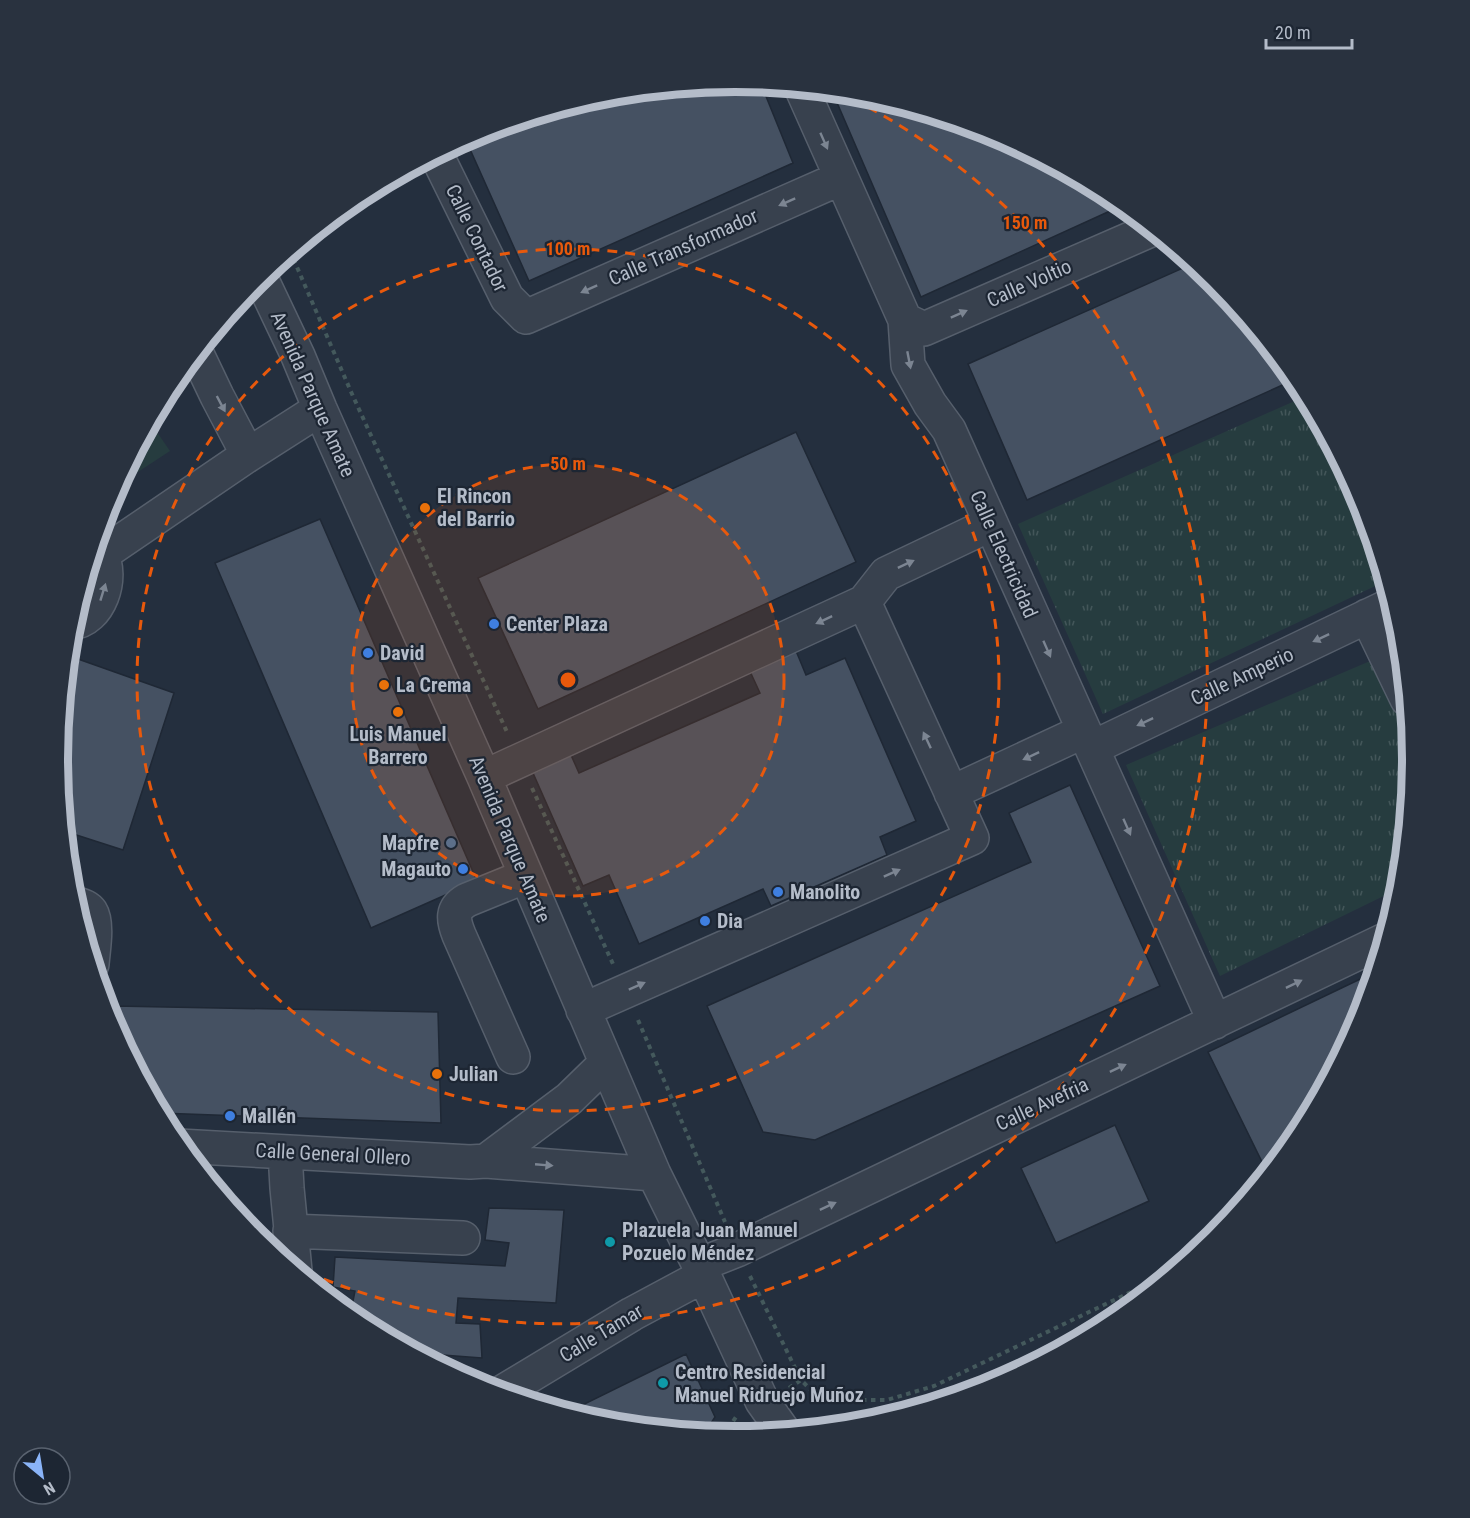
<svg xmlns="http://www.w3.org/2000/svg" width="1470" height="1518" viewBox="0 0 1470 1518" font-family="'Roboto Condensed',sans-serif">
  <defs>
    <pattern id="grass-tufts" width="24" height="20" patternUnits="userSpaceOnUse" patternTransform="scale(1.5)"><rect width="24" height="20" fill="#263c3f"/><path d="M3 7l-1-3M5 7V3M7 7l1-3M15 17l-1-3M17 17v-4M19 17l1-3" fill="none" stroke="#435659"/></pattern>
  </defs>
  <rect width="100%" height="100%" fill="#242f3e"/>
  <!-- grass -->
  <path fill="url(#grass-tufts)" d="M 1306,396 L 1362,500 L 1386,581 L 1103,714 L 1018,524 Z
    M 1396,650 L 1404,667 L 1413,759 L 1400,888 L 1220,976 L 1126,765 Z"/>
  <!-- park -->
  <path fill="#263c3f" d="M 150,422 L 170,451 L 115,487 Z"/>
  <!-- building -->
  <path fill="#455162" stroke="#1f2835" stroke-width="1.5" d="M 735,81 L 761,84 L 793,163 L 529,281 L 465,138 L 476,132 L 603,94 Z
    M 832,91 L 868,94 L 995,133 L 1112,195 L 1120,202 L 1121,206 L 921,297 Z
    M 1194,263 L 1215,280 L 1296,379 L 1027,500 L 968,364 Z
    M 796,432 L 856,562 L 538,709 L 478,578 Z
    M 320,519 L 477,881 L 371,928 L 215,563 Z
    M 794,646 L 806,675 L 845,658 L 916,821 L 880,837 L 887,855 L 771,906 L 763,889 L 639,944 L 609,875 L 583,886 L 533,773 L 571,755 L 579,773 L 760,693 L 748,667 Z
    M 78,659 L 174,693 L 123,850 L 64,831 L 57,759 L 62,706 Z
    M 1070,785 L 1160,986 L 815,1140 L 763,1132 L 707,1006 L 1031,862 L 1009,813 Z
    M 1375,972 L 1361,1019 L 1299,1136 L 1268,1174 L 1208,1052 Z
    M 114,1006 L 438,1012 L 441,1123 L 159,1113 L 114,1029 Z
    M 1115,1125 L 1149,1201 L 1056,1243 L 1021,1168 Z
    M 489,1208 L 564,1210 L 556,1303 L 458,1298 L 456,1323 L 480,1324 L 482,1358 L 416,1353 L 358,1323 L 350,1316 L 355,1291 L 333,1287 L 335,1257 L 505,1266 L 509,1243 L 485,1240 Z
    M 686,1354 L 715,1417 L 704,1434 L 602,1424 L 566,1413 Z"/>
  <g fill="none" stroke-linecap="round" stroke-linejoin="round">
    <defs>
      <path id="minor" d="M 801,87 L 905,320 L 908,365 L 930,404 L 949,430 L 1215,1022
        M 436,154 L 507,298 L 526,317 L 841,178
        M 260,276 L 298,356 L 320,409 L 484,777 L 654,1174 L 699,1265 L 762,1401 L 784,1432
        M 905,320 L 924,329 L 1153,229
        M 196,352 L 217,396 L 248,455
        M 101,555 L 248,455 L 320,409
        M 864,602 L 886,574 L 991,524
        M 1367,616 L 1407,699
        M 71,623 C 100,621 114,577 101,554 C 99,552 96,550 94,547
        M 1092,748 L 1393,604
        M 484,777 L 864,602 L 972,838 L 583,1010
        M 951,793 L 1084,731
        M 74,903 C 80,905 87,906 91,912 C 98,923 93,951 92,964
        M 513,1057 L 459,935 C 453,920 451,909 467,900 L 526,876
        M 179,1146 L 470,1162 L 486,1161 L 654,1174
        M 285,1152 L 287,1188 L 295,1271
        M 486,1161 L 569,1099 L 605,1064
        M 290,1231 L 463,1238
        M 699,1265 L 737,1250 L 1385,940
        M 501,1393 L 632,1314 L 703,1276"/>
    </defs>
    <!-- minor casing -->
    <use href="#minor" stroke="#565f6c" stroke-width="36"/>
    <!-- path -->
    <path stroke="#44595c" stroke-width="4" stroke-dasharray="4.5 4.5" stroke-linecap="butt" d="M 290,251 L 352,394 L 507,732
      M 532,788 L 613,964
      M 638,1020 L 725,1222
      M 750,1276 L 801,1380
      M 789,1388 L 801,1380 L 810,1389 L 828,1397 L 851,1400 L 887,1400 L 934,1386 L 1175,1271
      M 723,1436 L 736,1417"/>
    <!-- minor -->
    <use href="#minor" stroke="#38414e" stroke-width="33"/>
  </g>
  <!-- one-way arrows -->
  <defs><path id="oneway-solid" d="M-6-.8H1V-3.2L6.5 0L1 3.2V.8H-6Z" transform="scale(1.5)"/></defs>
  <g fill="#7c8592">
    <use href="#oneway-solid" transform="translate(824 141) rotate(66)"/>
    <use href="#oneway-solid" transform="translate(787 202) rotate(156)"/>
    <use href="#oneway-solid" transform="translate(589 289) rotate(156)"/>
    <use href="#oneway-solid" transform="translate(959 314) rotate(-24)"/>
    <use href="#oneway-solid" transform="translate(909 360) rotate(79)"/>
    <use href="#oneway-solid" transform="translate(221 404) rotate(62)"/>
    <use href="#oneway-solid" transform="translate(906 564) rotate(-25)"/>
    <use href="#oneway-solid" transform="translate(103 592) rotate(-73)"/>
    <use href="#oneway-solid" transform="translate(824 620) rotate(155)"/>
    <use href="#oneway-solid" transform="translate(1321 638) rotate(155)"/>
    <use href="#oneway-solid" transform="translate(1047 649) rotate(66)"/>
    <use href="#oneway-solid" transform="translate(1145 722) rotate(155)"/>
    <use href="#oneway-solid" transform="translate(927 740) rotate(-115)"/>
    <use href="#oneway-solid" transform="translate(1031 756) rotate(155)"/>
    <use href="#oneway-solid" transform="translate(1127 827) rotate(66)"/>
    <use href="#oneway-solid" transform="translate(892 873) rotate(-24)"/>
    <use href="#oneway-solid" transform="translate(1294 984) rotate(-26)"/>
    <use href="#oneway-solid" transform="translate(637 986) rotate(-24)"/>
    <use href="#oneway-solid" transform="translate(1118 1068) rotate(-25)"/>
    <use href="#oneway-solid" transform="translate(544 1165) rotate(5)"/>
    <use href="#oneway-solid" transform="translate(828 1206) rotate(-25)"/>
  </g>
  <!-- distance rings -->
  <circle cx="568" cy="680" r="216" fill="#e8590c" fill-opacity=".12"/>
  <g fill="none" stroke="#e8590c" stroke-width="3" stroke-dasharray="10 8">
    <circle cx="568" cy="680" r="216"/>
    <circle cx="568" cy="680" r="431"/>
    <path d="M836 91A647 647 0 1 1 284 1262"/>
  </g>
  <!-- markers -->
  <g fill="#e8710a" stroke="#1d2633" stroke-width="2">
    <circle cx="425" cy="508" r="6"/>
    <circle cx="384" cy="685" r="6"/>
    <circle cx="398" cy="712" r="6"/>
    <circle cx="437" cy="1074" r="6"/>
  </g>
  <g fill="#3f7fe0" stroke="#1d2633" stroke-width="2">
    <circle cx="494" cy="624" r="6"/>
    <circle cx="368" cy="653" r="6"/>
    <circle cx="463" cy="869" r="6"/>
    <circle cx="778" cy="892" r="6"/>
    <circle cx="705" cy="921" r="6"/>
    <circle cx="230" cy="1116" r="6"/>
  </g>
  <circle fill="#5c6f8a" stroke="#1d2633" stroke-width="2" cx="451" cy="843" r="6"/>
  <g fill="#0f9aa8" stroke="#1d2633" stroke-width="2">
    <circle cx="610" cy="1242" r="6"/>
    <circle cx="663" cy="1383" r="6"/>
  </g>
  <g text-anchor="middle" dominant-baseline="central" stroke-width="4.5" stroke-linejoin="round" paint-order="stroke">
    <!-- street labels -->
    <g font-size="20" fill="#b4bcc9" stroke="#1d2633">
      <text transform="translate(477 238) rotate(64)">Calle Contador</text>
      <text transform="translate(683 247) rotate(-24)">Calle Transformador</text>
      <text transform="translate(1029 283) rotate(-24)">Calle Voltio</text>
      <text transform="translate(313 394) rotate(66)">Avenida Parque Amate</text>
      <text transform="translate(1004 554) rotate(66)">Calle Electricidad</text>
      <text transform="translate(1242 676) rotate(-25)">Calle Amperio</text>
      <text transform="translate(510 839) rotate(67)">Avenida Parque Amate</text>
      <text transform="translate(1042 1104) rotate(-25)">Calle Avefria</text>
      <text transform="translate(333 1154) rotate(3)">Calle General Ollero</text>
      <text transform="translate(601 1333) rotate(-31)">Calle Tamar</text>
    </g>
    <!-- poi labels -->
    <g font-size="20" font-weight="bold" fill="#b4bcc9" stroke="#1d2633" text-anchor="start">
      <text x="437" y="496">El Rincon<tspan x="437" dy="23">del Barrio</tspan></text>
      <text x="506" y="624">Center Plaza</text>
      <text x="380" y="653">David</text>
      <text x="396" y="685">La Crema</text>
      <text x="398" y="734" text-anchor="middle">Luis Manuel<tspan x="398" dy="23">Barrero</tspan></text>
      <text x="439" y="843" text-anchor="end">Mapfre</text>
      <text x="451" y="869" text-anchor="end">Magauto</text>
      <text x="790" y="892">Manolito</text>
      <text x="717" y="921">Dia</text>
      <text x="449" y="1074">Julian</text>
      <text x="242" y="1116">Mallén</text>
      <text x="622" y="1230">Plazuela Juan Manuel<tspan x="622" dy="23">Pozuelo Méndez</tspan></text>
      <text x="675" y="1372">Centro Residencial<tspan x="675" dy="23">Manuel Ridruejo Muñoz</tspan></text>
    </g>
  </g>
  <!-- crop -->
  <path d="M0 0H1470V1518H0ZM68 759a667 667 0 1 1 1334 0a667 667 0 1 1-1334 0Z" fill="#29323f" fill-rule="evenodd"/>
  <path fill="none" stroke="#b4bcc9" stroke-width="8" d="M68 759a667 667 0 1 1 1334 0a667 667 0 1 1-1334 0Z"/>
  <circle cx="568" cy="680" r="9" fill="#e8590c" stroke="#1d2633" stroke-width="3"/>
  <g font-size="18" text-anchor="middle" font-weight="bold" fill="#e8590c" stroke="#1d2633" stroke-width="4.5" stroke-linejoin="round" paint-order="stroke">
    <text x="1025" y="229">150 m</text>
    <text x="568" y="255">100 m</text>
    <text x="568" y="470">50 m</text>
  </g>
  <!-- north arrow -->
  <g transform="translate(42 1476) rotate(150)"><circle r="28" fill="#1d2633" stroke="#59626f" stroke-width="1.5"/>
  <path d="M0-4.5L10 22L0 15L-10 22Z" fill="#8ab4f8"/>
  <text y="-9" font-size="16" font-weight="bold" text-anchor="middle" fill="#b4bcc9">N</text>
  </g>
  <!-- scale -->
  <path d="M1266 39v9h86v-9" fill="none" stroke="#b4bcc9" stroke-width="3"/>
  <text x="1275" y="39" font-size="18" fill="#b4bcc9" stroke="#1d2633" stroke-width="4.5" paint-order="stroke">20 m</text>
</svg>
